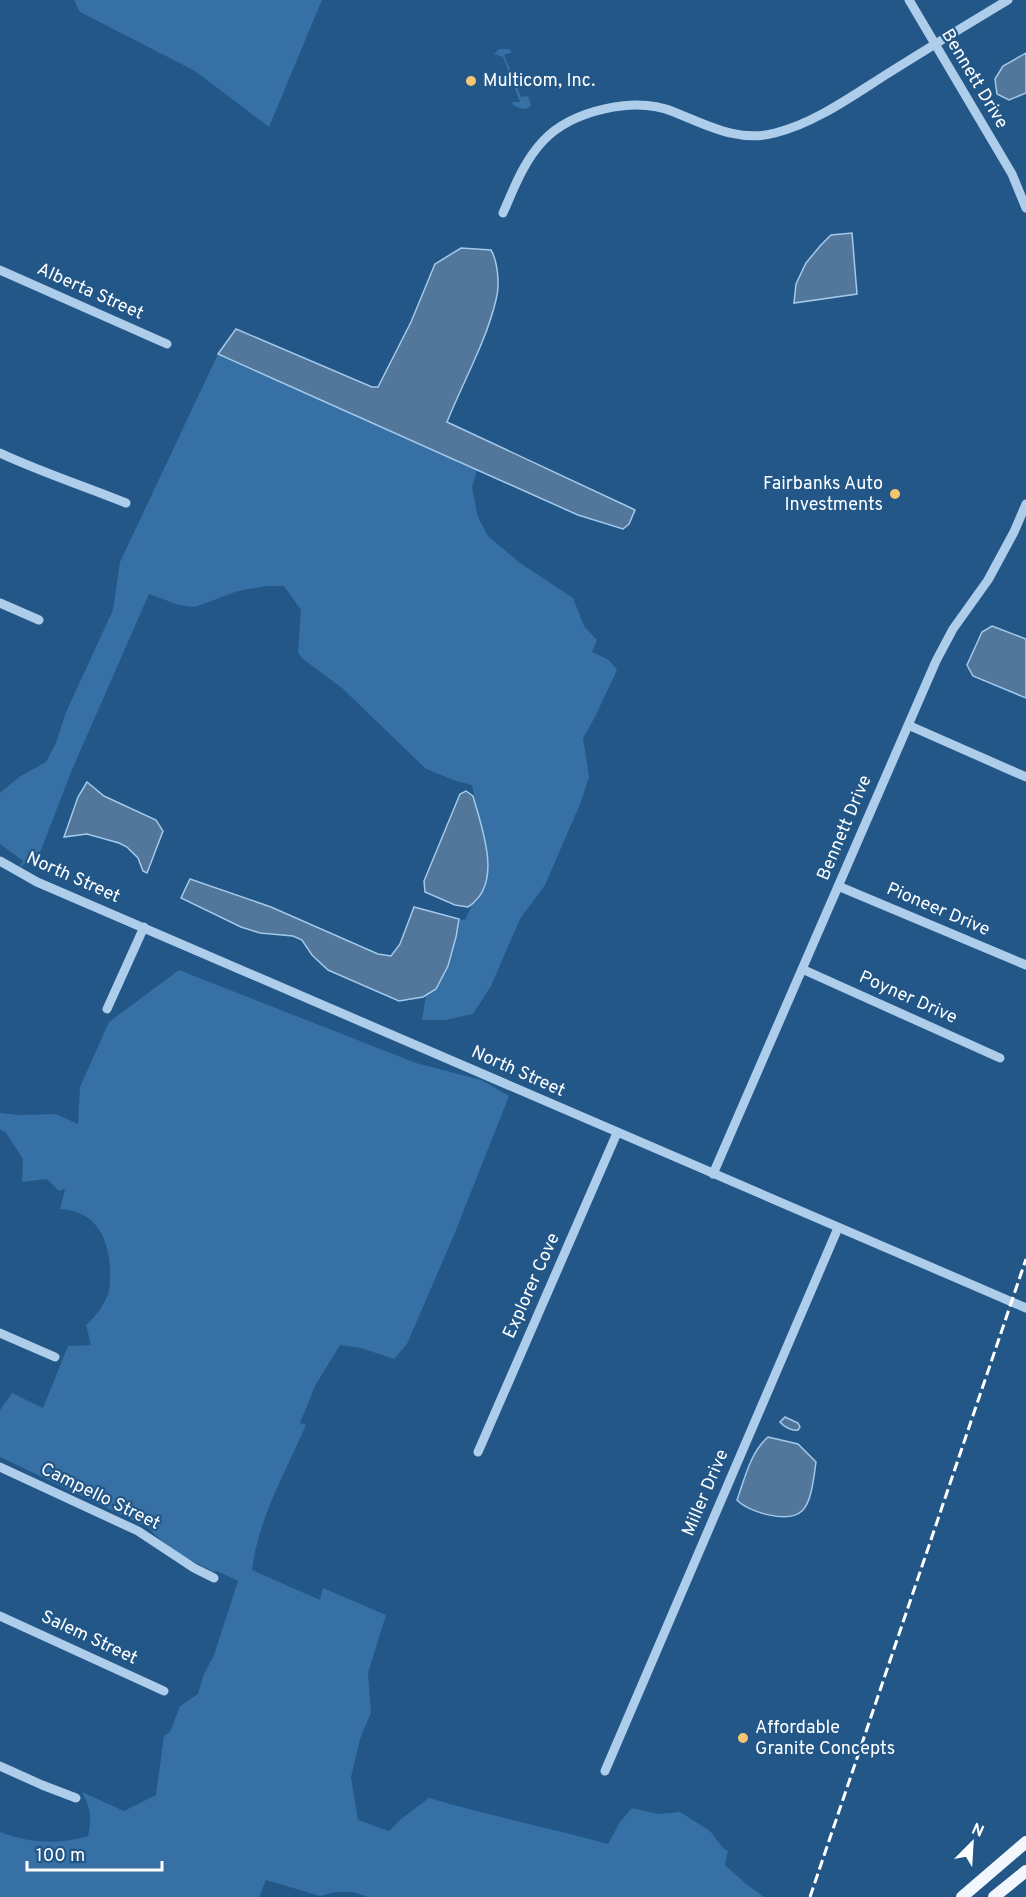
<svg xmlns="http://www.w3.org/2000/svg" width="1026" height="1897" viewBox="0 0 1026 1897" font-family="Overpass,sans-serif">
  <rect width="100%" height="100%" fill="#225788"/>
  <!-- green -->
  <path fill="#3670a5" d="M 74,0 L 322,0 L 269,127 L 195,71 L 80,12 Z
    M 499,49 L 509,49 L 512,52 L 504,55 L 521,97 L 528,96 L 531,106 C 526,111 518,108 513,105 L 512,102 L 520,102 L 503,57 L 494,54 Z
    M 218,354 L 477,470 L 472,488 L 478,517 L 488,536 L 520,563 L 573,598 L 584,626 L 597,640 L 592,652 L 609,660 L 617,670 L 595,717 L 583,738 L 589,777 L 581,802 L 545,885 L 520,919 L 491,986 L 473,1014 L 445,1020 L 422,1020 L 426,995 C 449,980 455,945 459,919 L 465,920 L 472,905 L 478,901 L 485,888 L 489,863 L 472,785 L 456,781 L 426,769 L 342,688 L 303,659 L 298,653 L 301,610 L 284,586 L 266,586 L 238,591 L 195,607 L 179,605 L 149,594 L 71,772 L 38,858 L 19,867 L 23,861 L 0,844 L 0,793 L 19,777 L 46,762 L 56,743 L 66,712 L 113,610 L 120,562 Z
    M 179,970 L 416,1063 L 481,1080 L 509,1096 L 454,1235 L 407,1344 L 394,1359 L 361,1348 L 340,1345 L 315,1386 L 300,1423 L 306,1425 C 286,1471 258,1519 252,1570 L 320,1600 L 323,1588 L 386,1615 L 368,1673 L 371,1713 L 360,1739 L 351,1777 L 358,1820 L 389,1831 L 401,1819 L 429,1798 C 488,1815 548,1828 608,1844 L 620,1822 L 632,1808 L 658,1814 L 680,1812 L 710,1831 L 723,1848 L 728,1851 L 725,1865 L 745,1883 L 764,1897 L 368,1897 L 353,1892 L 335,1892 L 320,1896 L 266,1880 L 259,1897 L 0,1897 L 0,1832 C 28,1843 59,1845 88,1836 C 92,1818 91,1809 82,1792 L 124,1811 L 156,1795 L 164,1736 L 170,1732 L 180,1706 L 198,1694 L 204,1674 L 214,1655 L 238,1581 L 217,1571 L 214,1572 C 192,1561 165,1548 149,1528 L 0,1457 L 0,1410 L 12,1393 L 43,1408 L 68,1346 L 91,1345 L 86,1325 C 96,1316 106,1304 109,1290 C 110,1286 110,1280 110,1276 C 111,1242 97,1210 60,1209 L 65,1189 L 59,1191 L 47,1179 L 22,1182 L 23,1159 L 6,1133 L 0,1129 L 0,1113 L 19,1115 L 56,1114 L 78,1124 L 80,1087 L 109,1022 Z"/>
  <!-- water -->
  <path fill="#53779b" stroke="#a2c9eb" stroke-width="1.5" d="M 1026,53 L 1026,93 L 1009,100 L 997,94 L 995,79 L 1003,66 Z
    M 852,233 L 857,294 L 794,303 L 796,284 L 806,263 L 820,246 L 831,235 Z
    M 461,248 L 491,250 C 498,262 500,286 496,300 C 486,342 463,382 447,422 L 631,508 L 635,510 L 629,524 L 623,529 L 578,515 L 218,354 L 236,329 L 372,387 L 378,387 L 411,322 L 435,264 Z
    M 992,626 L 1026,639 L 1026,698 L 973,676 L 967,665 L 982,632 Z
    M 87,782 L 104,796 L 156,820 L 163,831 L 147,873 L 143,871 L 138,858 L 127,847 L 119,843 L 87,834 L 64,837 L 78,797 Z
    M 466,791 L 473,796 C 482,829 504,884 468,907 L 455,905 L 425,892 L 424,881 L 460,794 Z
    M 190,879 L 271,907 L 378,954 L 391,956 L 400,944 L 414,907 L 459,919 L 456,937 L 448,966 L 436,989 L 423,997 L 399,1001 L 328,970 L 312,955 L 302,940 L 293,936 L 260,933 L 241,927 L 181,898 Z
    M 785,1417 L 798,1423 L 800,1427 L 798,1430 C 792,1431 784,1427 780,1422 Z
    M 768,1437 L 798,1444 L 816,1462 C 814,1475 812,1502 802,1511 C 788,1524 748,1512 737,1500 C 745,1478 750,1453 768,1437 Z"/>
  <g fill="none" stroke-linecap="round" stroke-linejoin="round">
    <!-- minor -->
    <path stroke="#aecdea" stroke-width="9" d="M 909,0 L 1012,174 L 1026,208
      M 503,213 C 514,188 524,161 543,141 C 572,110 635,96 674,112 C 707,125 738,143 775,133 C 815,123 852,96 887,74 C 927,49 968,24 1008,0
      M 0,270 L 167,344
      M 0,453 C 41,472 84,486 126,503
      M 0,603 L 39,620
      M 908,725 L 1026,777
      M 0,861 L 37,882 L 1026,1308
      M 838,886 L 1026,965
      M 802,969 L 1000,1058
      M 107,1009 L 144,927
      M 713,1174 L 936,661 L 953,629 L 988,580 L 1014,532 L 1026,504
      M 0,1333 L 55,1357
      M 478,1452 L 617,1133
      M 0,1467 L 138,1531 L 194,1568 L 214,1578
      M 0,1616 L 164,1691
      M 0,1766 L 42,1785 L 76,1798
      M 605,1771 L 838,1228"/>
    <!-- major -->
    <path stroke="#f2f7fe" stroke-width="12" d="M 962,1897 L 1026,1842
      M 994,1897 L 1026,1871"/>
    <!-- rail -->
    <path stroke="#fff" stroke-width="3" stroke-dasharray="10 4.5" stroke-linecap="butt" d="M 810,1897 L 1026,1259"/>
  </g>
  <!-- markers -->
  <g fill="#f6c570" stroke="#225788" stroke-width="2">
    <circle cx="471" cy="81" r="6"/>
    <circle cx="895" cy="494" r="6"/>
    <circle cx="743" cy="1738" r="6"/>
  </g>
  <g text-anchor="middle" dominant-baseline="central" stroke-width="4.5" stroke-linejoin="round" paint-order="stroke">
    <!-- street labels -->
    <g font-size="18" fill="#fff" stroke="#225788">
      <text transform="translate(974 79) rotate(59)">Bennett Drive</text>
      <text transform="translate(90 292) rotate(24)">Alberta Street</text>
      <text transform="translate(845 828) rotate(-67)">Bennett Drive</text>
      <text transform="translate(73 878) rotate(24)">North Street</text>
      <text transform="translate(938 910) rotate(23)">Pioneer Drive</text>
      <text transform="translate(908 998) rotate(24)">Poyner Drive</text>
      <text transform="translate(518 1072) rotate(24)">North Street</text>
      <text transform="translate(532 1286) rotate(-66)">Explorer Cove</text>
      <text transform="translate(706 1493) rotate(-67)">Miller Drive</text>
      <text transform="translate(100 1497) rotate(26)">Campello Street</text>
      <text transform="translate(89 1638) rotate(25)">Salem Street</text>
    </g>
    <!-- poi labels -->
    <g font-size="18" fill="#fff" stroke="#225788" text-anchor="start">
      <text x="483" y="81">Multicom, Inc.</text>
      <text x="883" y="484" text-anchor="end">Fairbanks Auto<tspan x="883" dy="21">Investments</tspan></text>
      <text x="755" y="1728">Affordable<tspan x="755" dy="21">Granite Concepts</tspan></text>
    </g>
  </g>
  <!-- north arrow -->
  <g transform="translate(972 1843) rotate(24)" stroke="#225788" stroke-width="4.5" paint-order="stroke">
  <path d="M0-4.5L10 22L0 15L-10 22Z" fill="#ffffff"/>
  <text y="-9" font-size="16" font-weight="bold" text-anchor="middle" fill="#ffffff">N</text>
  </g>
  <!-- scale -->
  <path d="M27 1861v9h135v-9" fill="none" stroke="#ffffff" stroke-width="3"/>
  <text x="36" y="1861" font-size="18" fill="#ffffff" stroke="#225788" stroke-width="4.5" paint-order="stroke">100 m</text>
</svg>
